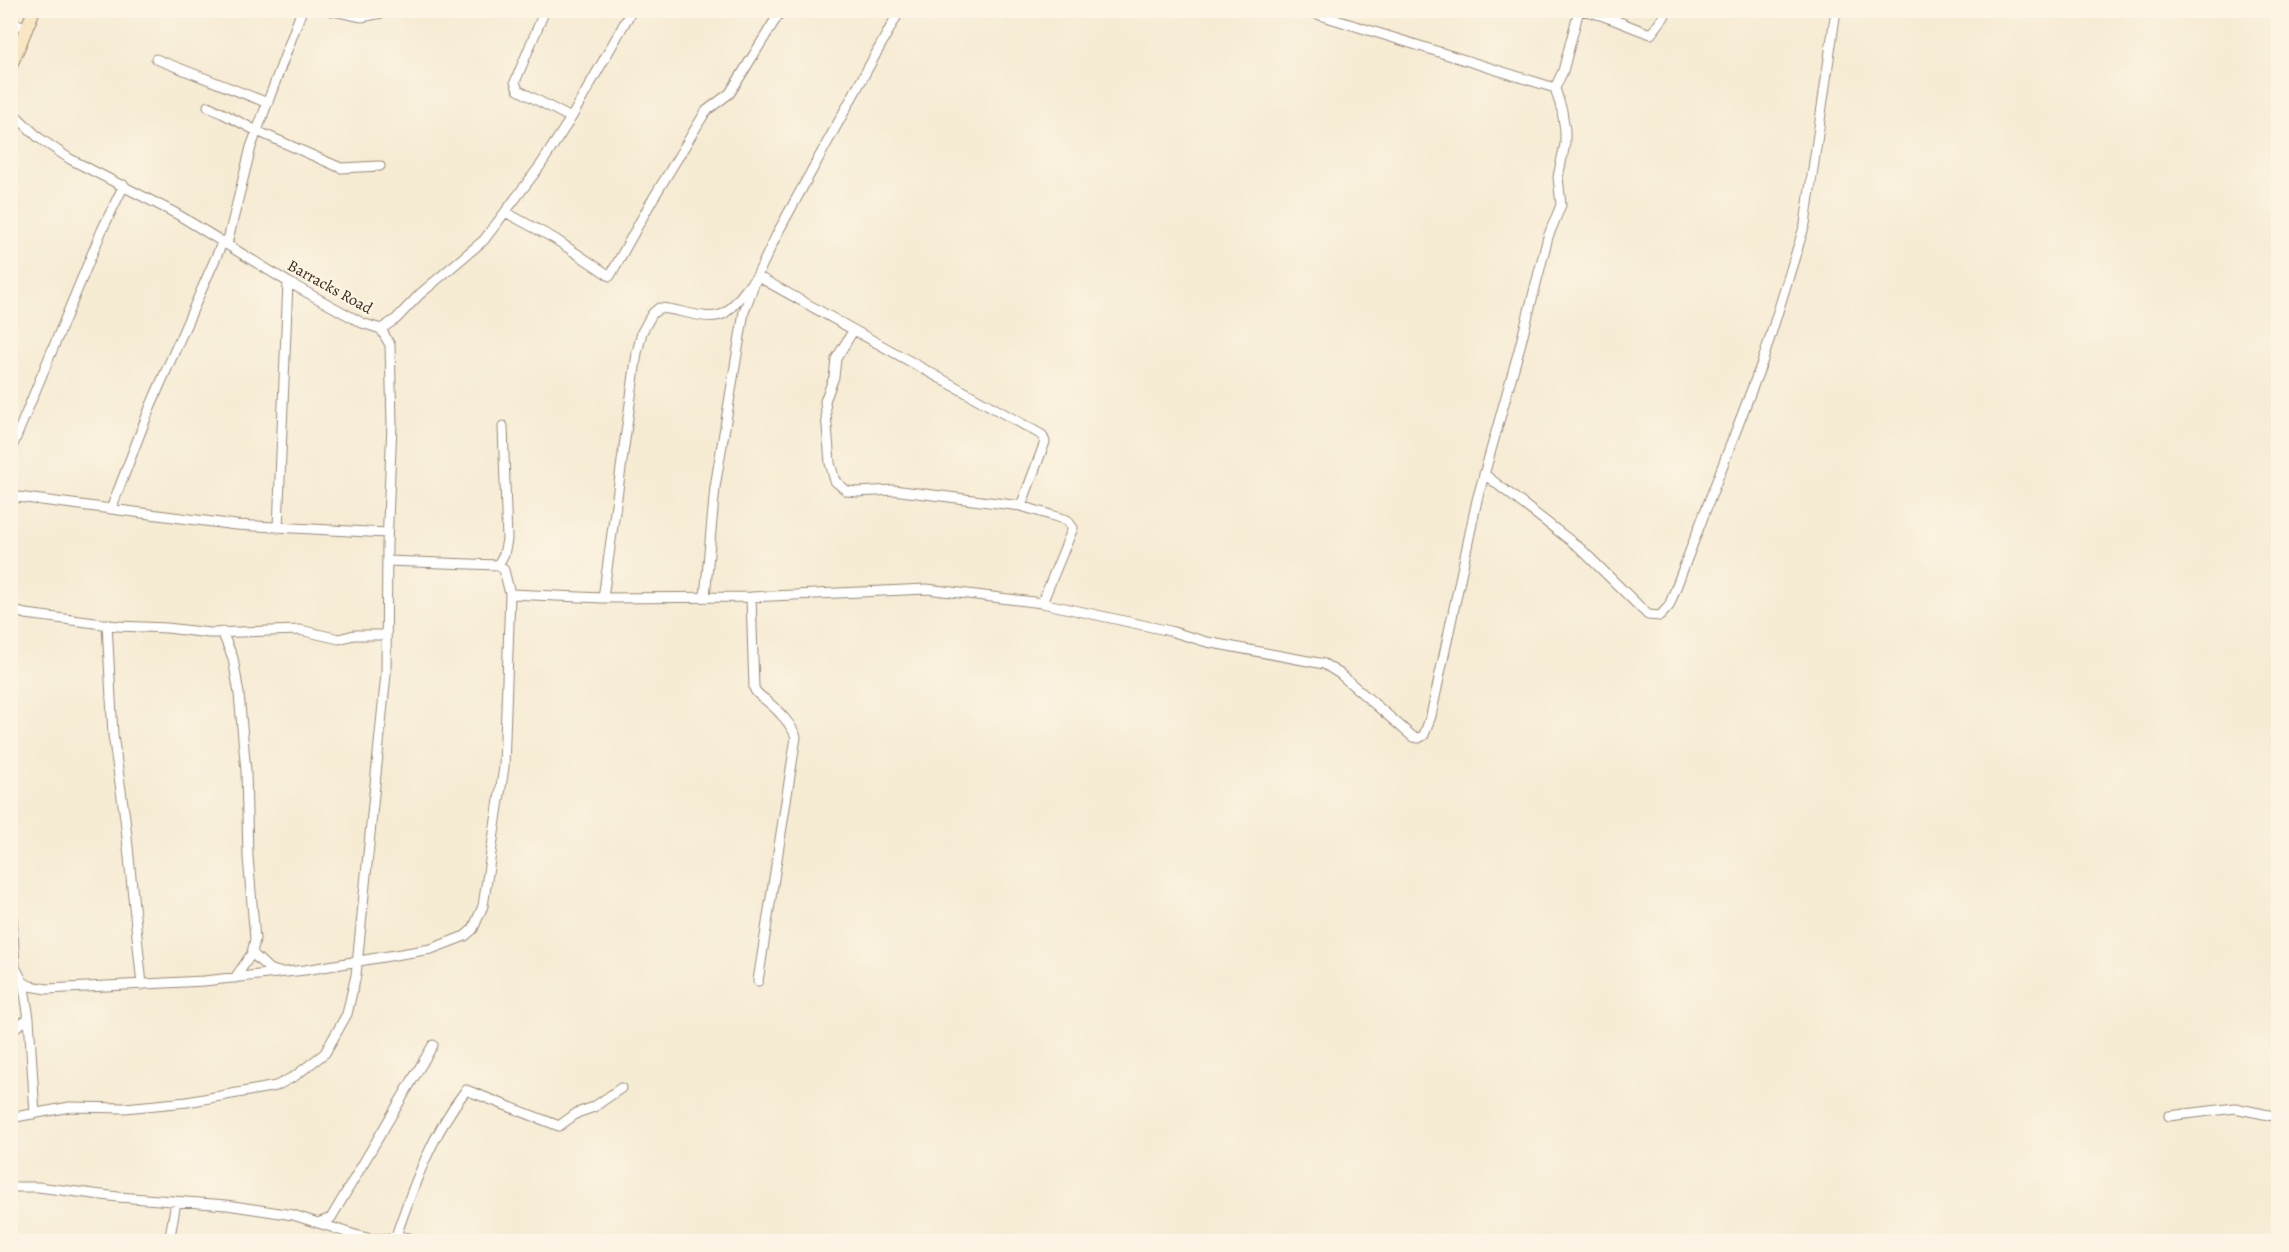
<svg xmlns="http://www.w3.org/2000/svg" width="2289" height="1252" viewBox="0 0 2289 1252" font-family="Alegreya,serif">
  <rect width="100%" height="100%" fill="#fcf5e5"/>
  <filter id="ink" filterUnits="userSpaceOnUse"><feTurbulence type="fractalNoise" baseFrequency=".0167" numOctaves="2"/><feDisplacementMap in="SourceGraphic" scale="12" xChannelSelector="R" yChannelSelector="G"/><feConvolveMatrix kernelMatrix="1 2 1 2 8 2 1 2 1" color-interpolation-filters="sRGB"/></filter>
  <filter id="wash" filterUnits="userSpaceOnUse"><feTurbulence type="fractalNoise" baseFrequency=".008" numOctaves="4" result="noise"/><feDisplacementMap in="SourceGraphic" scale="24" xChannelSelector="R" yChannelSelector="G"/><feGaussianBlur stdDeviation="1.35" result="paint"/><feColorMatrix in="noise" values="0 0 0 0 0 0 0 0 0 0 0 0 0 0 0 0 0 1.4 0 .05"/><feComposite in="paint" operator="in"/></filter>
  <g filter="url(#wash)">
    <rect width="100%" height="100%" fill="#f6ebd3"/>
  </g>
  <g filter="url(#ink)">
    <g fill="none" stroke-linecap="round" stroke-linejoin="round">
      <defs>
        <path id="street" d="M 329,10 L 362,17 L 396,10
          M 545,10 L 515,82 L 518,90 L 571,118
          M 1304,10 L 1555,88
          M 1582,10 C 1608,15 1626,26 1651,34 L 1664,17 L 1666,10
          M 10,21 L 27,28
          M 156,59 L 268,103
          M 208,106 L 257,131 L 341,168 L 380,166
          M 10,110 L 39,138 L 70,159 L 177,214 L 288,282 L 362,323 L 381,329 L 396,319 L 420,294 L 484,240 L 540,166 L 571,118 L 632,10
          M 505,212 L 555,239 L 610,276 L 651,202 L 706,111 L 730,93 L 777,17
          M 227,244 L 251,147 L 302,10
          M 853,331 L 836,359 L 834,377 L 825,401 L 830,463 L 835,481 L 847,491 L 858,492 L 893,490 L 1021,506 L 1067,520 L 1073,528 L 1042,603
          M 10,452 L 102,230 L 124,185
          M 1484,474 L 1580,548 L 1648,615 L 1660,616 L 1669,606 L 1763,360 L 1805,224 L 1836,10
          M 10,496 L 236,525 L 387,533
          M 111,509 L 151,405 L 223,241
          M 278,528 L 288,282
          M 387,561 L 498,565 L 504,570 L 510,594 L 603,598 L 751,597 L 927,589 L 1042,603 L 1170,631 L 1207,642 L 1324,664 L 1340,674 L 1413,737 L 1419,738 L 1424,735 L 1431,716 L 1477,500 L 1519,350 L 1548,237 L 1561,205 L 1558,177 L 1565,144 L 1565,130 L 1562,111 L 1555,88 L 1563,71 L 1579,10
          M 498,565 L 504,554 L 507,540 L 503,426
          M 705,597 L 715,487 L 744,312 L 757,276 L 778,232 L 900,10
          M 751,597 L 754,688 C 757,696 762,696 768,702 C 778,710 792,725 796,737 L 758,981
          M 603,598 L 637,353 L 642,332 L 652,314 L 659,308 C 677,308 707,322 723,314 C 731,311 750,284 757,276 L 1042,435 L 1045,442 L 1021,506
          M 10,610 L 26,614 L 118,626 L 167,628 L 209,633 L 300,630 L 339,639 L 354,635 L 385,635
          M 107,624 L 113,735 L 125,818 L 142,985
          M 222,632 L 233,658 L 239,694 L 246,771 L 248,857 L 255,939 L 252,953 L 235,978
          M 10,879 L 15,967 L 23,982 L 30,986 L 47,989 L 204,981 L 305,970 L 431,949 L 465,936 L 473,929 L 483,906 L 504,767 L 510,594
          M 252,953 L 269,969 L 279,972
          M 23,982 L 29,1018 L 35,1114
          M 10,1031 L 29,1018
          M 2169,1116 L 2235,1108 L 2278,1117
          M 10,1118 L 70,1107 L 125,1108 L 187,1102 L 276,1086 L 295,1076 L 325,1053 L 347,1014 L 356,975 L 386,674 L 387,545 L 392,424 L 390,345 L 381,329
          M 10,1187 L 38,1187 L 118,1197 L 227,1205 L 293,1215 L 318,1223 L 331,1218 L 433,1045
          M 318,1223 C 341,1229 373,1246 396,1236 C 413,1186 433,1132 466,1090 L 559,1126 L 577,1113 L 594,1107 L 621,1088
          M 396,1236 L 409,1238 L 416,1242
          M 169,1242 L 176,1202"/>
        <path id="secondary" d="M 10,68 L 34,10"/>
      </defs>
      <!-- street casing -->
      <use href="#street" stroke="#988a78" stroke-width="11"/>
      <!-- secondary casing -->
      <use href="#secondary" stroke="#988a78" stroke-width="14"/>
      <!-- street -->
      <use href="#street" stroke="#fff" stroke-width="9"/>
      <!-- secondary -->
      <use href="#secondary" stroke="#f9e7c3" stroke-width="12"/>
    </g>
  </g>
  <g text-anchor="middle" dominant-baseline="central" stroke-width="4.5" stroke-linejoin="round" paint-order="stroke">
    <!-- street labels -->
    <g font-size="16" fill="#3b2a1e" stroke="#fcf5e5">
      <text transform="translate(330 287) rotate(29)">Barracks Road</text>
    </g>
  </g>
  <!-- margin -->
  <rect width="2289" height="1252" fill="none" stroke="#fcf5e5" stroke-width="36"/>
</svg>
